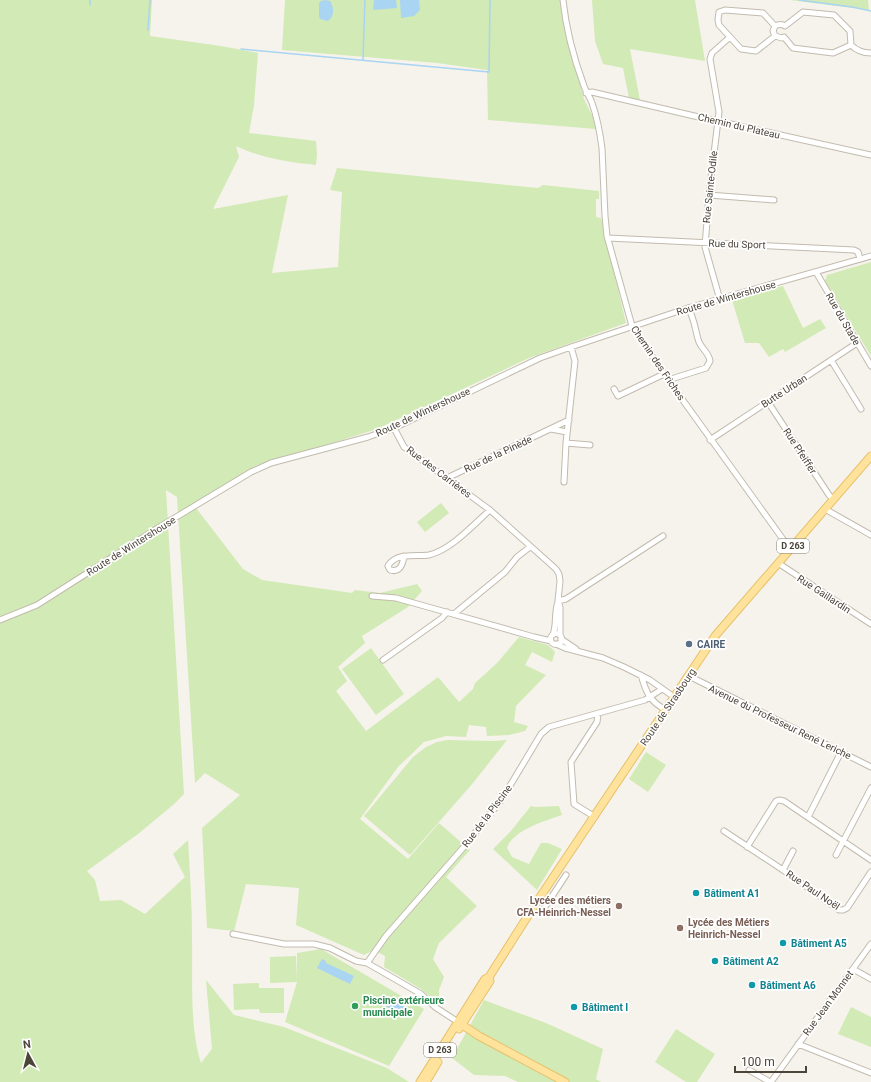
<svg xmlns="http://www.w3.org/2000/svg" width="871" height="1082" viewBox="0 0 871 1082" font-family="Roboto,sans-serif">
  <rect width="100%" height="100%" fill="#f6f3ec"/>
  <!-- green -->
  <path fill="#d2eab5" d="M 0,0 L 152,0 L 150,36 L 221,46 L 258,53 L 254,105 L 249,133 L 316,141 L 317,154 L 316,165 C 288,162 261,158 236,146 L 239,157 L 213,209 L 288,195 L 272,273 L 338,267 L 342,192 L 330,190 L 337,168 L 538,188 L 543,185 L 599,191 L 599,199 L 596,199 L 596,217 L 601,218 L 626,323 L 529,358 L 377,429 L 284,458 L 257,465 L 196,508 L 243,569 L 262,580 L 352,593 L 355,590 L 380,593 L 417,584 L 422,591 L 408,607 L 362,636 L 365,643 L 338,667 L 347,681 L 336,691 L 366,731 L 438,677 L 459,702 L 473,689 L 475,683 L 497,663 L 519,637 L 548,645 L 555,652 L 552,662 L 532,652 L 525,665 L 546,675 L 516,706 L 514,722 L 528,726 L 525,731 L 509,735 L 487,736 L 486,727 L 469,725 L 466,737 L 446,736 L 424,742 L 398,767 L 360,819 L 408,859 L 439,823 L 470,850 L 446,877 L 477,906 L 439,943 L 433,959 L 444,977 L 439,990 L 439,1004 L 421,989 L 384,967 L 385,956 L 374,950 L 364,955 L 296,925 L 299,888 L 246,884 L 234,931 L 207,928 L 202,828 L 240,795 L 205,773 L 195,783 L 177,497 L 166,490 L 184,794 L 173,805 L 138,834 L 87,871 L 95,880 L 100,901 L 121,900 L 145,914 L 185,877 L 173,854 L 188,840 C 190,873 192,906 192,938 C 193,977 189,1026 201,1063 L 212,1049 L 206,980 L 234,1015 L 284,1027 L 387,1068 L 409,1082 L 0,1082 Z
    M 285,0 L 560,0 L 562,18 L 584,99 L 593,117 L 596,129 L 488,120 L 487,70 L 437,63 L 282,50 Z
    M 592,0 L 695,0 L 705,61 L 630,49 L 640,100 L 629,98 L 623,68 L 603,64 L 595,41 Z
    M 790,0 L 868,0 L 869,10 Z
    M 871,262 L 871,356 L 825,281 L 827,275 Z
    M 783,286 L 803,328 L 820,319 L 826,328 L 785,352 L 783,349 L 769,357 L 759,343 L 745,343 L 732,300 Z
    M 441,503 L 449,513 L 425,532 L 417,522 Z
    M 371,648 L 404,694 L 376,715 L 342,669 Z
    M 447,740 L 494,741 L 507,740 L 473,783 L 410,855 L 364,816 L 413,757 L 426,747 L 437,742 Z
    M 646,752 L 666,765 L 648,792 L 629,779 Z
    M 531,806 L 535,807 L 559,806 L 562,815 C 545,821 513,830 507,848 L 512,857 L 529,864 L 541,843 L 548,843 L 562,849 L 537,890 L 493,849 L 510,832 Z
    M 321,949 L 424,1009 L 389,1066 L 285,1022 L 297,982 L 270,983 L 270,957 L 296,956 L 297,980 L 297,953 Z
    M 259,983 L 259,988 L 284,988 L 284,1013 L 260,1013 L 259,1009 L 234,1010 L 233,984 Z
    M 484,1000 L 546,1023 L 603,1049 L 596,1079 L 601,1082 L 518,1082 L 505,1076 L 474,1075 L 452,1058 Z
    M 851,1007 L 871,1017 L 871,1047 L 838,1034 Z
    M 676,1029 L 715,1054 L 697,1082 L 686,1082 L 655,1062 Z"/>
  <!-- water -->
  <path fill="#a9d4f2" d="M 325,0 L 330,1 C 334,7 335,16 328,21 L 320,19 L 319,16 L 319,3 L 321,1 Z
    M 374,0 L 396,0 L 397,8 L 373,10 Z
    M 400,0 L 419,0 L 420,10 L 414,16 L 401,18 Z
    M 322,959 L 326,961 L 326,963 L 354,976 L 350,984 L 317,968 Z
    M 389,997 L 409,1009 L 404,1017 L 384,1005 Z"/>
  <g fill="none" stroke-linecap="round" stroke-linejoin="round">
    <!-- stream -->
    <path stroke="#a9d4f2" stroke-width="1.5" d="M 799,0 L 852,7 L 871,11
      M 90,5 L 90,0
      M 148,30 L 150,0
      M 241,49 L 489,72 L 490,0
      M 363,60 L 365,0"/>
    <defs>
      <path id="minor" d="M 563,0 C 566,29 574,59 584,86 C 586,92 590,97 592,103 C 597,117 600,133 602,148 L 605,216 L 607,236 L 632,326 L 664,374 L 790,549
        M 775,36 L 773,31 L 775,26
        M 851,45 L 833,53 L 793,48 L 784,37 L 782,38 L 775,36 L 756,51 L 741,49 L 719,25 L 718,20 L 719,12 L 725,10 L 763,13 L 775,26 C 779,24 782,24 785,26 L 803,12 L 834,15 L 850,31 L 851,45 C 856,50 864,53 871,53
        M 586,93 L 592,92 L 690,115 L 871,155
        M 709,195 L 774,200
        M 608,238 L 854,250 L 858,252 L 860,259
        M 816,272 L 871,366
        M 720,300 L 705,247 L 709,195 L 719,112 L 710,59 L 712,53 L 730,37
        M 831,360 L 861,409
        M 668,380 L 706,368 L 710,361 C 709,353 702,349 699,342 C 695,331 695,319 688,308
        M 614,389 L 618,396 L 664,374
        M 768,402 L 829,495 L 833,499
        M 394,428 L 404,447 L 490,510 L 556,569 L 559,574 L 560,581 L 558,601 L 560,607 L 560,635
        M 551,429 L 567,432
        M 710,440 L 857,343
        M 566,443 L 590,445
        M 447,478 L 569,420
        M 564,482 L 566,443 L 575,361 L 571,347
        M 825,509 L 871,535
        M 404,556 C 403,564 400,573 390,570 L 388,566 L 390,563 C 395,558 401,556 407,556 C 414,555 422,556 429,555 C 451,550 473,525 490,510
        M 778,563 L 871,624
        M 372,596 L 396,598 L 534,637 L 551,641
        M 558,601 L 566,599 L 663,536
        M 454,614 L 505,572 L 517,557 L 530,547
        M 0,620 L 37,605 L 158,528 L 251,472 L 271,463 L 368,437 L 394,428 L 540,358 L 571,347 L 688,308 L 871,256
        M550.5 639a5.5 5.5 0 1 1 11 0a5.5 5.5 0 1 1-11 0Z
        M 553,635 C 557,624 554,612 558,602
        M 561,639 L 576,649
        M 556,644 L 565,648 L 603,658 L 624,667 L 650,680 L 674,697
        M 383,660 L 442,618 L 447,612
        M 641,675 C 646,692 649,701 666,710
        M 689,676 L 871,767
        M 595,817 L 574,804 L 571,762 L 597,722 L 598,714
        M 808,817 L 841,752
        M 724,831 L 783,870 L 839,910 L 843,910 L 847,908 L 871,872
        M 747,847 L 776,801 L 779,800 L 784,801 L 871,860
        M 836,855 L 871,788
        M 783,870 L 793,851
        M 541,913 L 566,875
        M 233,934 L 284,944 L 314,944 L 330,948 L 356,961 L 367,963 L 381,971 L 421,994 L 435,1007 L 458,1022
        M 367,963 L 386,936 L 463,848 L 502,799 L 541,734 L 549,727 L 645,700 L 662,689
        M 853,969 L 871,979
        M 798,1044 L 871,1073
        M 749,1070 L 770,1082
        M 771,1082 L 871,944"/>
      <path id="major" d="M 458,1022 L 479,1036 L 565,1082
        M 459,1029 L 490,981 L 489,977
        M 420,1082 L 485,979 L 489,977 L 538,900 L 715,636 L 871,456
        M 426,1082 L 438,1062"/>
    </defs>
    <!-- minor casing -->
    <use href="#minor" stroke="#c2bbae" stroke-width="7"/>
    <!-- major casing -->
    <use href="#major" stroke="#e6c16a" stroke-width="9"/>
    <!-- minor -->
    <use href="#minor" stroke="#fff" stroke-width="5"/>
    <!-- major -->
    <use href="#major" stroke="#ffe39c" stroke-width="7"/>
  </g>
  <!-- markers -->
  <circle fill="#5c6f8a" stroke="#fff" stroke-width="1.5" cx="689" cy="644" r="4"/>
  <g fill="#0f9aa8" stroke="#fff" stroke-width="1.5">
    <circle cx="696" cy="893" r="4"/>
    <circle cx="783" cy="943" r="4"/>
    <circle cx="715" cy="961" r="4"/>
    <circle cx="752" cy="985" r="4"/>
    <circle cx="574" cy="1007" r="4"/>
  </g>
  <g fill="#8d6e63" stroke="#fff" stroke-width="1.5">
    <circle cx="619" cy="906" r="4"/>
    <circle cx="680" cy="928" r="4"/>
  </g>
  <circle fill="#2e9e5b" stroke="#fff" stroke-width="1.5" cx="355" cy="1006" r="4"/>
  <g text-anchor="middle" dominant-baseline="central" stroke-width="3.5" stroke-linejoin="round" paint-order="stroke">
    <!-- shield labels -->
    <g fill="#fff" stroke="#817c74" stroke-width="1">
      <rect x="777" y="539" width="32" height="14" rx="3"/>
      <rect x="424" y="1043" width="32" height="14" rx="3"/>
    </g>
    <g font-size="9" font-weight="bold" fill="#4b4439">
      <text x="793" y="546">D 263</text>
      <text x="440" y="1050">D 263</text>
    </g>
    <!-- street labels -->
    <g font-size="10" fill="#4b4439" stroke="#fff">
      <text transform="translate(739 126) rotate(13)">Chemin du Plateau</text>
      <text transform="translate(710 187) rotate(-84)">Rue Sainte-Odile</text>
      <text transform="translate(737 244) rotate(2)">Rue du Sport</text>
      <text transform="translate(726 298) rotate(-16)">Route de Wintershouse</text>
      <text transform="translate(843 319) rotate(60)">Rue du Stade</text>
      <text transform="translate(658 363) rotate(56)">Chemin des Friches</text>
      <text transform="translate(784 391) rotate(-33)">Butte Urban</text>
      <text transform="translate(423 412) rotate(-25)">Route de Wintershouse</text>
      <text transform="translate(800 451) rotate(57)">Rue Pfeiffer</text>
      <text transform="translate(498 454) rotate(-25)">Rue de la Pinède</text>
      <text transform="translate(439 472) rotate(37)">Rue des Carrières</text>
      <text transform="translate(131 546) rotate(-32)">Route de Wintershouse</text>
      <text transform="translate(824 594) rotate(33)">Rue Gaillardin</text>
      <text transform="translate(668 707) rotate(-56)">Route de Strasbourg</text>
      <text transform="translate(780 722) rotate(26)">Avenue du Professeur René Leriche</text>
      <text transform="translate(487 816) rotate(-53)">Rue de la Piscine</text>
      <text transform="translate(813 890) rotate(34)">Rue Paul Noël</text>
      <text transform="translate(828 1003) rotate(-54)">Rue Jean Monnet</text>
    </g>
    <!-- service labels -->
    <g font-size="10" font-weight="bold" fill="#4e5e75" stroke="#fff" text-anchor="start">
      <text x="697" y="644">CAIRE</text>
    </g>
    <!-- culture labels -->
    <g font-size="10" font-weight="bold" fill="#0d838f" stroke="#fff" text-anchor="start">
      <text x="704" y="893">Bâtiment A1</text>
      <text x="791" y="943">Bâtiment A5</text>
      <text x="723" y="961">Bâtiment A2</text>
      <text x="760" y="985">Bâtiment A6</text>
      <text x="582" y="1007">Bâtiment I</text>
    </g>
    <!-- education labels -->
    <g font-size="10" font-weight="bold" fill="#785e54" stroke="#fff" text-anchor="end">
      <text x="611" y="900">Lycée des métiers<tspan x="611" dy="12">CFA-Heinrich-Nessel</tspan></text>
      <text x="688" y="922" text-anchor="start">Lycée des Métiers<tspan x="688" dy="12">Heinrich-Nessel</tspan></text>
    </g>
    <!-- leisure labels -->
    <g font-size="10" font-weight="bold" fill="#27864d" stroke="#fff" text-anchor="start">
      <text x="363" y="1000">Piscine extérieure<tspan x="363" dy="12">municipale</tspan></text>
    </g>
  </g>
  <!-- north arrow -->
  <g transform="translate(28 1054) rotate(353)" stroke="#ffffff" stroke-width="3" paint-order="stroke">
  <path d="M0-3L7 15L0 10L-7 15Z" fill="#4b4439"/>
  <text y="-6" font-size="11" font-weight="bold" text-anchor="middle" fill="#4b4439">N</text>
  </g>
  <!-- scale -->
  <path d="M735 1066v6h71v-6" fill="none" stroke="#4b4439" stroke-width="2"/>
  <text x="741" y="1066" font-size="12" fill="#4b4439" stroke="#ffffff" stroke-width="3" paint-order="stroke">100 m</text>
</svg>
